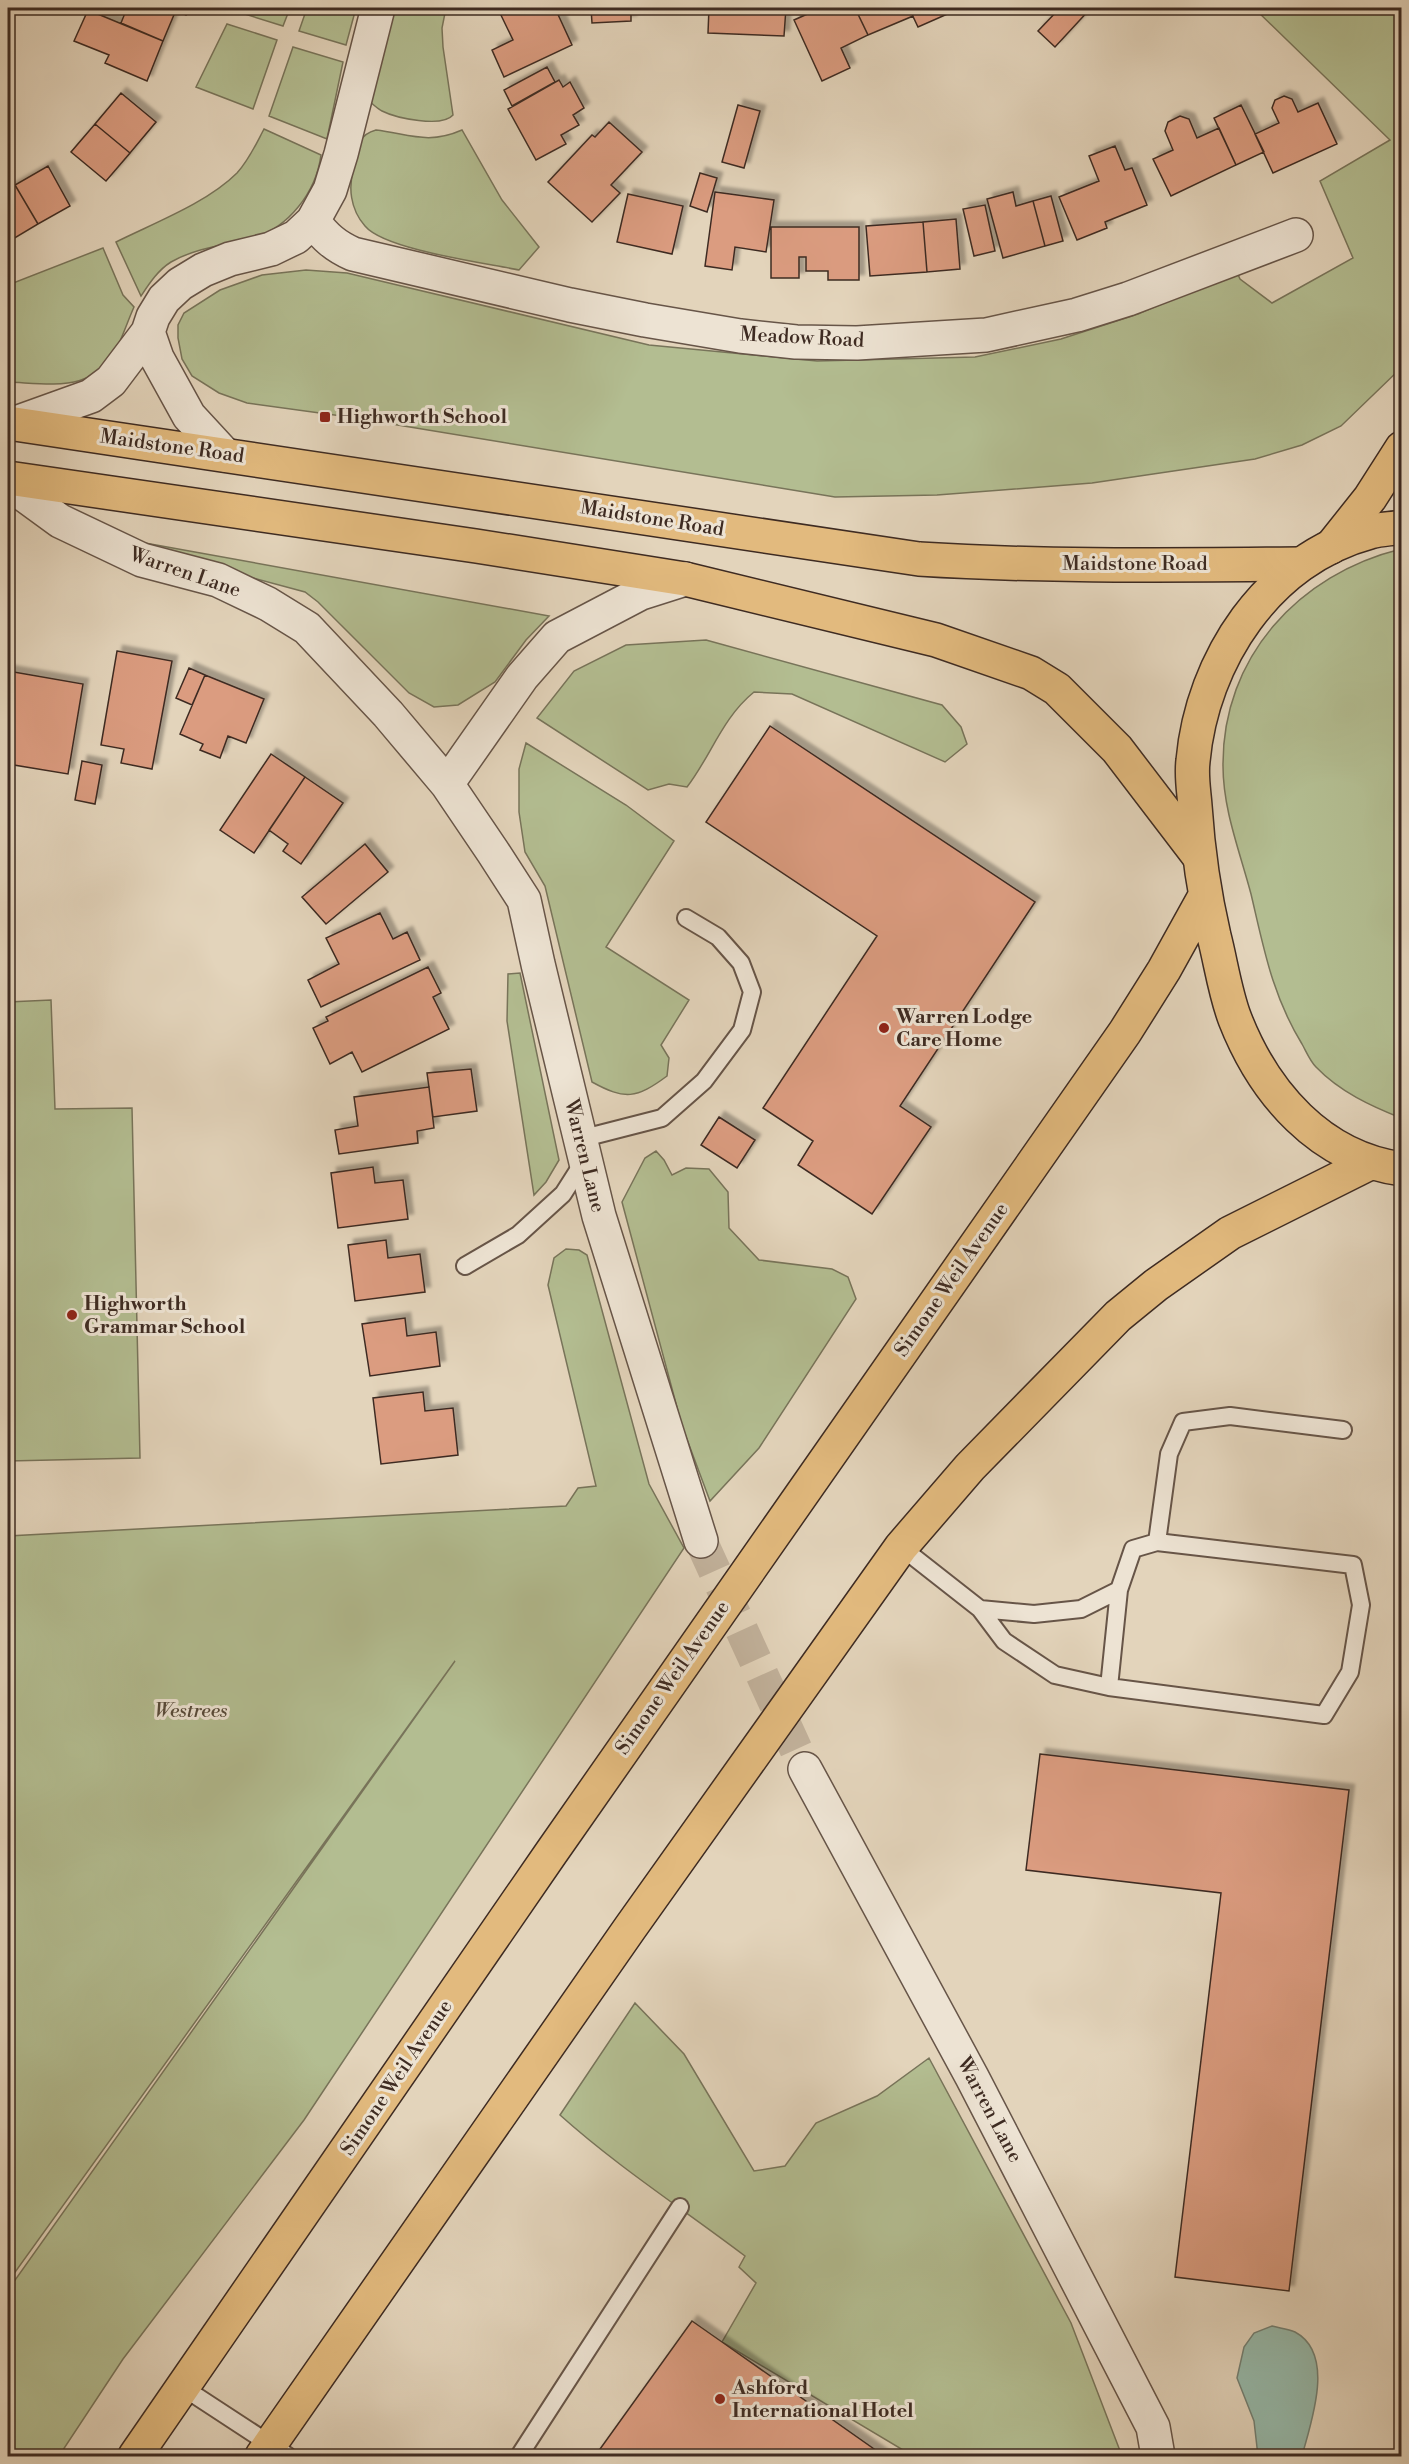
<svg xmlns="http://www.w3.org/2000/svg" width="1409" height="2464" viewBox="0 0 1409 2464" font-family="'Libre Bodoni',serif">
  <defs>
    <filter id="shadow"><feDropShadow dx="5.5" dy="-5.5" stdDeviation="1.5" flood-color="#0004"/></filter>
  </defs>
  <rect width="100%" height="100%" fill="#e3d4bb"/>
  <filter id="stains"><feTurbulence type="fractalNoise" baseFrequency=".00333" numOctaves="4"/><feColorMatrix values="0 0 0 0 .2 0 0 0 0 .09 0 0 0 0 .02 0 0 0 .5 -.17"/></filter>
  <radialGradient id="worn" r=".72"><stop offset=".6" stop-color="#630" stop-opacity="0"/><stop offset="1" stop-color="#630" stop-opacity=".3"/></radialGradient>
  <!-- green -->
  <path fill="#b3bd91" stroke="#78745a" stroke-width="1.5" d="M 239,8 L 290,8 L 283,26 L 235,11 Z
    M 307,8 L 356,8 L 346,45 L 299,31 Z
    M 393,8 L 446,8 L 442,28 L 443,47 L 453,115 C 442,128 396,118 382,111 C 378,109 374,105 370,102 Z
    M 1254,8 L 1394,8 L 1401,15 L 1401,368 L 1341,426 L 1302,445 L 1255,459 L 1092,483 L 937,495 L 835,497 L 349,417 L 247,403 L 219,393 L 192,376 L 182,359 L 178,338 L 178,325 L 184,313 L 220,290 L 262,275 L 306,270 L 347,273 L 649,345 L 817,361 L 975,357 L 1061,339 L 1138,314 L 1237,272 L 1240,279 L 1272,303 L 1353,258 L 1320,181 L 1390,140 Z
    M 227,24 L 277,40 L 253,109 L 196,87 Z
    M 293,47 L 343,62 L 327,139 L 269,116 Z
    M 264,129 L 321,155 C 316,192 289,228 251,239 C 225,245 195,248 171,262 C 158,270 149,284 141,296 L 116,242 C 154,223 207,203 237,173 C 249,160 256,144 264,129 Z
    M 376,130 C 409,134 428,145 462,130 L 502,200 L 539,247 L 519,270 C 486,263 385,250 365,226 C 350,209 348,187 354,166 C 357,149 357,135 376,130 Z
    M 103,248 L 123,295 L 134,307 C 129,318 125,330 120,341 C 97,394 55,384 8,382 L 8,285 Z
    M 145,543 L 549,616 L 526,640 L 495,682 L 458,705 L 434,707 L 409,693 L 318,602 L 305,592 L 156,552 Z
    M 1401,549 L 1402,549 L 1401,1118 C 1371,1106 1340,1092 1316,1067 C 1310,1061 1306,1051 1302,1044 C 1272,995 1264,949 1251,894 C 1240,852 1223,810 1223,766 C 1222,657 1299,574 1401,549 Z
    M 706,640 L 942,705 L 961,727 L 967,744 L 945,762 L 792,694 L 754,692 C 722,718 711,756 687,787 L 669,784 L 648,790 L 537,718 L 574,671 L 626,645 Z
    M 526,743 L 626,805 L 674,841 L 606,947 L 689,1000 L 661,1045 L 669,1058 L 667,1076 C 636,1099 625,1100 592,1082 L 545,886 L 525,852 L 519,812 L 519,769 Z
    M 520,973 L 559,1160 L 546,1182 L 534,1195 L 507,1021 L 508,974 Z
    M 51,1000 L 55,1109 L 132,1108 L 140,1458 L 8,1461 L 8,1002 Z
    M 656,1151 L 664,1160 L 672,1175 L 686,1168 L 709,1169 L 728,1192 L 729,1228 L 759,1260 L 832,1269 L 848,1277 L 856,1299 L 759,1448 L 710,1501 L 682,1426 L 622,1202 L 645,1158 Z
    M 566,1249 L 579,1250 L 587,1255 L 649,1484 L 684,1548 L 304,2120 L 123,2359 L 59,2456 L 8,2456 L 8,2290 L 455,1661 L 8,2282 L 8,1536 L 566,1506 L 578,1488 L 596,1486 L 548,1285 L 554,1258 Z
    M 635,2003 L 684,2054 L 754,2171 L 785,2166 L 816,2123 L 877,2096 L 929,2058 L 1071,2323 L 1122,2456 L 913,2456 L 722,2342 L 756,2283 L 739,2267 L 745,2256 C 683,2209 618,2167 560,2115 Z"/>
  <!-- water -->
  <path fill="#96b9aa" stroke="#738074" stroke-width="1.5" d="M 1272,2326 C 1279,2328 1288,2329 1295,2332 C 1336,2354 1311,2422 1302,2456 L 1258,2456 L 1254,2421 L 1237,2378 L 1244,2347 L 1254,2333 Z"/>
  <!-- building -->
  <path fill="#db9c80" stroke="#3e2b22" stroke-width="1.5" filter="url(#shadow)" d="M 127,8 L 189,8 L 186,15 L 176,10 L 163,41 L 121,23 Z
    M 501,8 L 555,8 L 572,45 L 504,77 L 492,50 L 513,40 L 498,9 Z
    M 591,8 L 631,8 L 631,21 L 592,23 Z
    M 709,8 L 786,8 L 784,36 L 708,33 Z
    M 821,8 L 855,8 L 868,35 L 841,48 L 850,68 L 822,81 L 794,20 Z
    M 855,8 L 909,8 L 913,16 L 868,35 Z
    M 909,8 L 961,8 L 918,27 Z
    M 1060,8 L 1091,8 L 1055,47 L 1038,31 Z
    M 88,10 L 163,41 L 147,81 L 105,63 L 109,55 L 74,41 Z
    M 547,67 L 555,82 L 512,106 L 504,90 Z
    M 559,80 L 563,87 L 570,82 L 584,108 L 573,115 L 579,125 L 561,135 L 566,144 L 536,160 L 508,109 Z
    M 121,93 L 156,122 L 130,153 L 95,124 Z
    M 1284,96 L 1292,99 L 1298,112 L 1318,103 L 1337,144 L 1273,173 L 1255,134 L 1279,123 L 1272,108 L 1275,100 Z
    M 738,105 L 760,111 L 744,168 L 722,162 Z
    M 1241,105 L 1264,152 L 1236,165 L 1214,118 Z
    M 1180,116 L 1189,119 L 1197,138 L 1219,128 L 1236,165 L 1171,196 L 1153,159 L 1173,150 L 1165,131 L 1168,122 Z
    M 609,122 L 642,152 L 611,185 L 620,193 L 592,222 L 548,182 L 592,135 L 595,137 Z
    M 95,124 L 130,153 L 106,181 L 71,152 Z
    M 1115,146 L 1125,170 L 1132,168 L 1147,205 L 1105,222 L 1107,228 L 1077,240 L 1059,197 L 1099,181 L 1089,156 Z
    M 48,166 L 70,206 L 38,224 L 15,185 Z
    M 700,173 L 717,178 L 707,212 L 690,206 Z
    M 15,185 L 38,224 L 8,242 L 8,189 Z
    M 715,192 L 774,200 L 766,252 L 735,247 L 732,270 L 705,266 Z
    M 1013,192 L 1016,206 L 1033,201 L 1045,246 L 1003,258 L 987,199 Z
    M 628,194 L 683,206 L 672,254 L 617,242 Z
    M 1051,196 L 1063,241 L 1045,246 L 1033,201 Z
    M 985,205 L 995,251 L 974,256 L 963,209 Z
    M 956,219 L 960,269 L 927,272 L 923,222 Z
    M 923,222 L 927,272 L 870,276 L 866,226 Z
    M 771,227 L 859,227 L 859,280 L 828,280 L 828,271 L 806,271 L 806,257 L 799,257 L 799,278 L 771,278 Z
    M 117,651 L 172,661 L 152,769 L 121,763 L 124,749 L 101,745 Z
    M 189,668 L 205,675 L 192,705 L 176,698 Z
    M 8,671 L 83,684 L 68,774 L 8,764 Z
    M 205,675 L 264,699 L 246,743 L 228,736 L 220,758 L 200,750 L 203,744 L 180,734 Z
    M 770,726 L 1035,902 L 900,1106 L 931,1127 L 872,1214 L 798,1165 L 813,1141 L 763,1108 L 877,936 L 706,822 Z
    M 271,754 L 305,777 L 254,853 L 220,830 Z
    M 82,761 L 102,765 L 95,804 L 75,800 Z
    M 305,777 L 343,803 L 301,864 L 283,851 L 288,844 L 269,830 Z
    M 365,844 L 388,872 L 326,924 L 302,897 Z
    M 380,913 L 393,939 L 407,932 L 420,960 L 321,1007 L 308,980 L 339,964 L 326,938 Z
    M 428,967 L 441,993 L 433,997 L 449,1029 L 362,1072 L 352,1052 L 330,1064 L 313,1028 L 328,1021 L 326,1017 Z
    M 471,1069 L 477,1111 L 433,1117 L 427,1073 Z
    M 429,1087 L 434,1128 L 417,1131 L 418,1143 L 339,1154 L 335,1130 L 358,1126 L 354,1097 Z
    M 719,1117 L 755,1140 L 737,1168 L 701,1145 Z
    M 373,1167 L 375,1183 L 403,1180 L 408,1219 L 338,1228 L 331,1173 Z
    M 386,1240 L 388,1258 L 420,1254 L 425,1292 L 355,1301 L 348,1245 Z
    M 405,1318 L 407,1336 L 436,1332 L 440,1366 L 370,1376 L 362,1324 Z
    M 423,1392 L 425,1411 L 453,1408 L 458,1455 L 381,1464 L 373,1398 Z
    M 1040,1754 L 1349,1790 L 1289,2291 L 1175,2277 L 1221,1893 L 1026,1870 Z
    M 692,2321 L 722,2342 L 884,2456 L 595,2456 Z"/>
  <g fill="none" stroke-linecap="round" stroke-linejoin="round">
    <!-- minor-tunnel -->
    <path stroke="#c2b29c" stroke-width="33" stroke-dasharray="33 16" stroke-linecap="butt" d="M 701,1541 L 805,1769"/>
    <defs>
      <path id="service" d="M 580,1139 L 662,1118 L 704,1081 L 742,1030 L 752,992 L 741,963 L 718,937 L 686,918
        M 465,1266 L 518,1235 L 563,1194 L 584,1161
        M 1157,1542 L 1169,1454 L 1183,1422 L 1230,1416 L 1343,1430
        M 901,1547 L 980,1609 L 1004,1641 L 1055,1675 L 1109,1687 L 1324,1715 L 1350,1672 L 1361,1605 L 1353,1565 L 1157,1542 L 1133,1549 L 1119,1590 L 1109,1687
        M 980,1609 L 1034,1614 L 1081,1609 L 1119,1590
        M 184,2388 L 288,2456
        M 519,2456 L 680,2207"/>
      <path id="minor" d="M 313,221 C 325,237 335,246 353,254 L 570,305 L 645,320 L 740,336 L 796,342 L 857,343 L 986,335 L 1077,315 L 1128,299 L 1296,235
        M 148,332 L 157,358 L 189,416 L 225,455
        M 13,424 L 91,396 L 111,381 L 148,332 L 153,317 L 164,299 L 180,284 L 203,270 L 230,259 L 271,249 L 296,237 L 313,221 L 330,190 L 341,154 L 378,8
        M 8,483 L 60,521 L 142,560 L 218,580 L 268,604 L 307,628 L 388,714 L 447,784 L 493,852 L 524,900 L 538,964 L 599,1216 L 701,1541
        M 447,784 L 522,677 L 557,637 L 641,593 L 685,579
        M 805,1769 L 972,2077 L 1153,2427 L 1158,2456"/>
      <path id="primary" d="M 8,423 L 919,559 C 1046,567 1174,565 1301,564
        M 8,478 L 476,546 L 685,579 L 936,640 L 1031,673 L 1057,689 L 1117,749 L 1198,855
        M 1331,547 L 1370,498 L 1402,448"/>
      <path id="trunk" d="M 1402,527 C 1391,529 1380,529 1370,532 C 1268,559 1202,660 1193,761 C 1191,776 1194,792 1195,806 C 1198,851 1204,893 1214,936 C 1221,963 1225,993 1235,1019 C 1264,1093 1320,1158 1402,1169
        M 135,2456 L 551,1853 L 1125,1032 L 1164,970 L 1205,896
        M 262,2456 L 630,1928 L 901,1547 L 970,1467 L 1118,1316 L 1156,1285 L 1230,1233 L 1370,1163"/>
    </defs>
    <!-- service casing -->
    <use href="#service" stroke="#675548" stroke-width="20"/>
    <!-- minor casing -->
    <use href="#minor" stroke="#675548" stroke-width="36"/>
    <!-- primary casing -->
    <use href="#primary" stroke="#3e2b22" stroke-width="36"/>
    <!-- trunk casing -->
    <use href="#trunk" stroke="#3e2b22" stroke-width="36"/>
    <!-- service -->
    <use href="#service" stroke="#ede3d3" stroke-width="16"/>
    <!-- minor -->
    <use href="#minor" stroke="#ede3d3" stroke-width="33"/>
    <!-- primary -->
    <use href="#primary" stroke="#e2ba7e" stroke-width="33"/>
    <!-- trunk -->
    <use href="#trunk" stroke="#e2ba7e" stroke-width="33"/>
  </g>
  <!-- markers -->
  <g fill="#8f2418" stroke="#ede3d3" stroke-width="2">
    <rect x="319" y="411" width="12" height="12" rx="3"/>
    <circle cx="884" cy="1028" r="6"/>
    <circle cx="72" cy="1315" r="6"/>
    <circle cx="720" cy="2399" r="6"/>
  </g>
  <g text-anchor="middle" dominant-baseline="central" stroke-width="6" stroke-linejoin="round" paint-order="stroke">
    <!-- street labels -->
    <g font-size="20" fill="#3e2b22" stroke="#ede3d3">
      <text transform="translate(802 338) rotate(3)">Meadow Road</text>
      <text transform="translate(172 447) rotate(8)">Maidstone Road</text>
      <text transform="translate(652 519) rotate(9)">Maidstone Road</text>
      <text x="1135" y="564">Maidstone Road</text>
      <text transform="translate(185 573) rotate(19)">Warren Lane</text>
      <text transform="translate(584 1156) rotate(76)">Warren Lane</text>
      <text transform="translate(952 1280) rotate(-55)">Simone Weil Avenue</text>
      <text transform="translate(673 1678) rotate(-55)">Simone Weil Avenue</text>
      <text transform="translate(397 2078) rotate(-56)">Simone Weil Avenue</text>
      <text transform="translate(989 2110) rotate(62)">Warren Lane</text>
    </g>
    <!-- poi labels -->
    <g font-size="20" font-weight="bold" fill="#3e2b22" stroke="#ede3d3" text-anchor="start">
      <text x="337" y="417">Highworth School</text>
      <text x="896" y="1017">Warren Lodge<tspan x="896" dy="23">Care Home</tspan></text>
      <text x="84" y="1304">Highworth<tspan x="84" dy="23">Grammar School</tspan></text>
      <text x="732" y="2388">Ashford<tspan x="732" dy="23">International Hotel</tspan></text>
    </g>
    <!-- park labels -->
    <g font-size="20" font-style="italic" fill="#554838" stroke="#ede3d3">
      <text x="191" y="1711">Westrees</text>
    </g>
  </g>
  <!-- margin -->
  <rect width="1409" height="2464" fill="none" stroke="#e3d4bb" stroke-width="30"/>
  <rect x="9" y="9" width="1391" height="2446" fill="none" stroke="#3e2b22" stroke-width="3"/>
  <rect x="15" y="15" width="1379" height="2434" fill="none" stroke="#3e2b22" stroke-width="1.5"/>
  <rect width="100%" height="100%" filter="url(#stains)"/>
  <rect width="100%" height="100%" fill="url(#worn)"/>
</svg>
